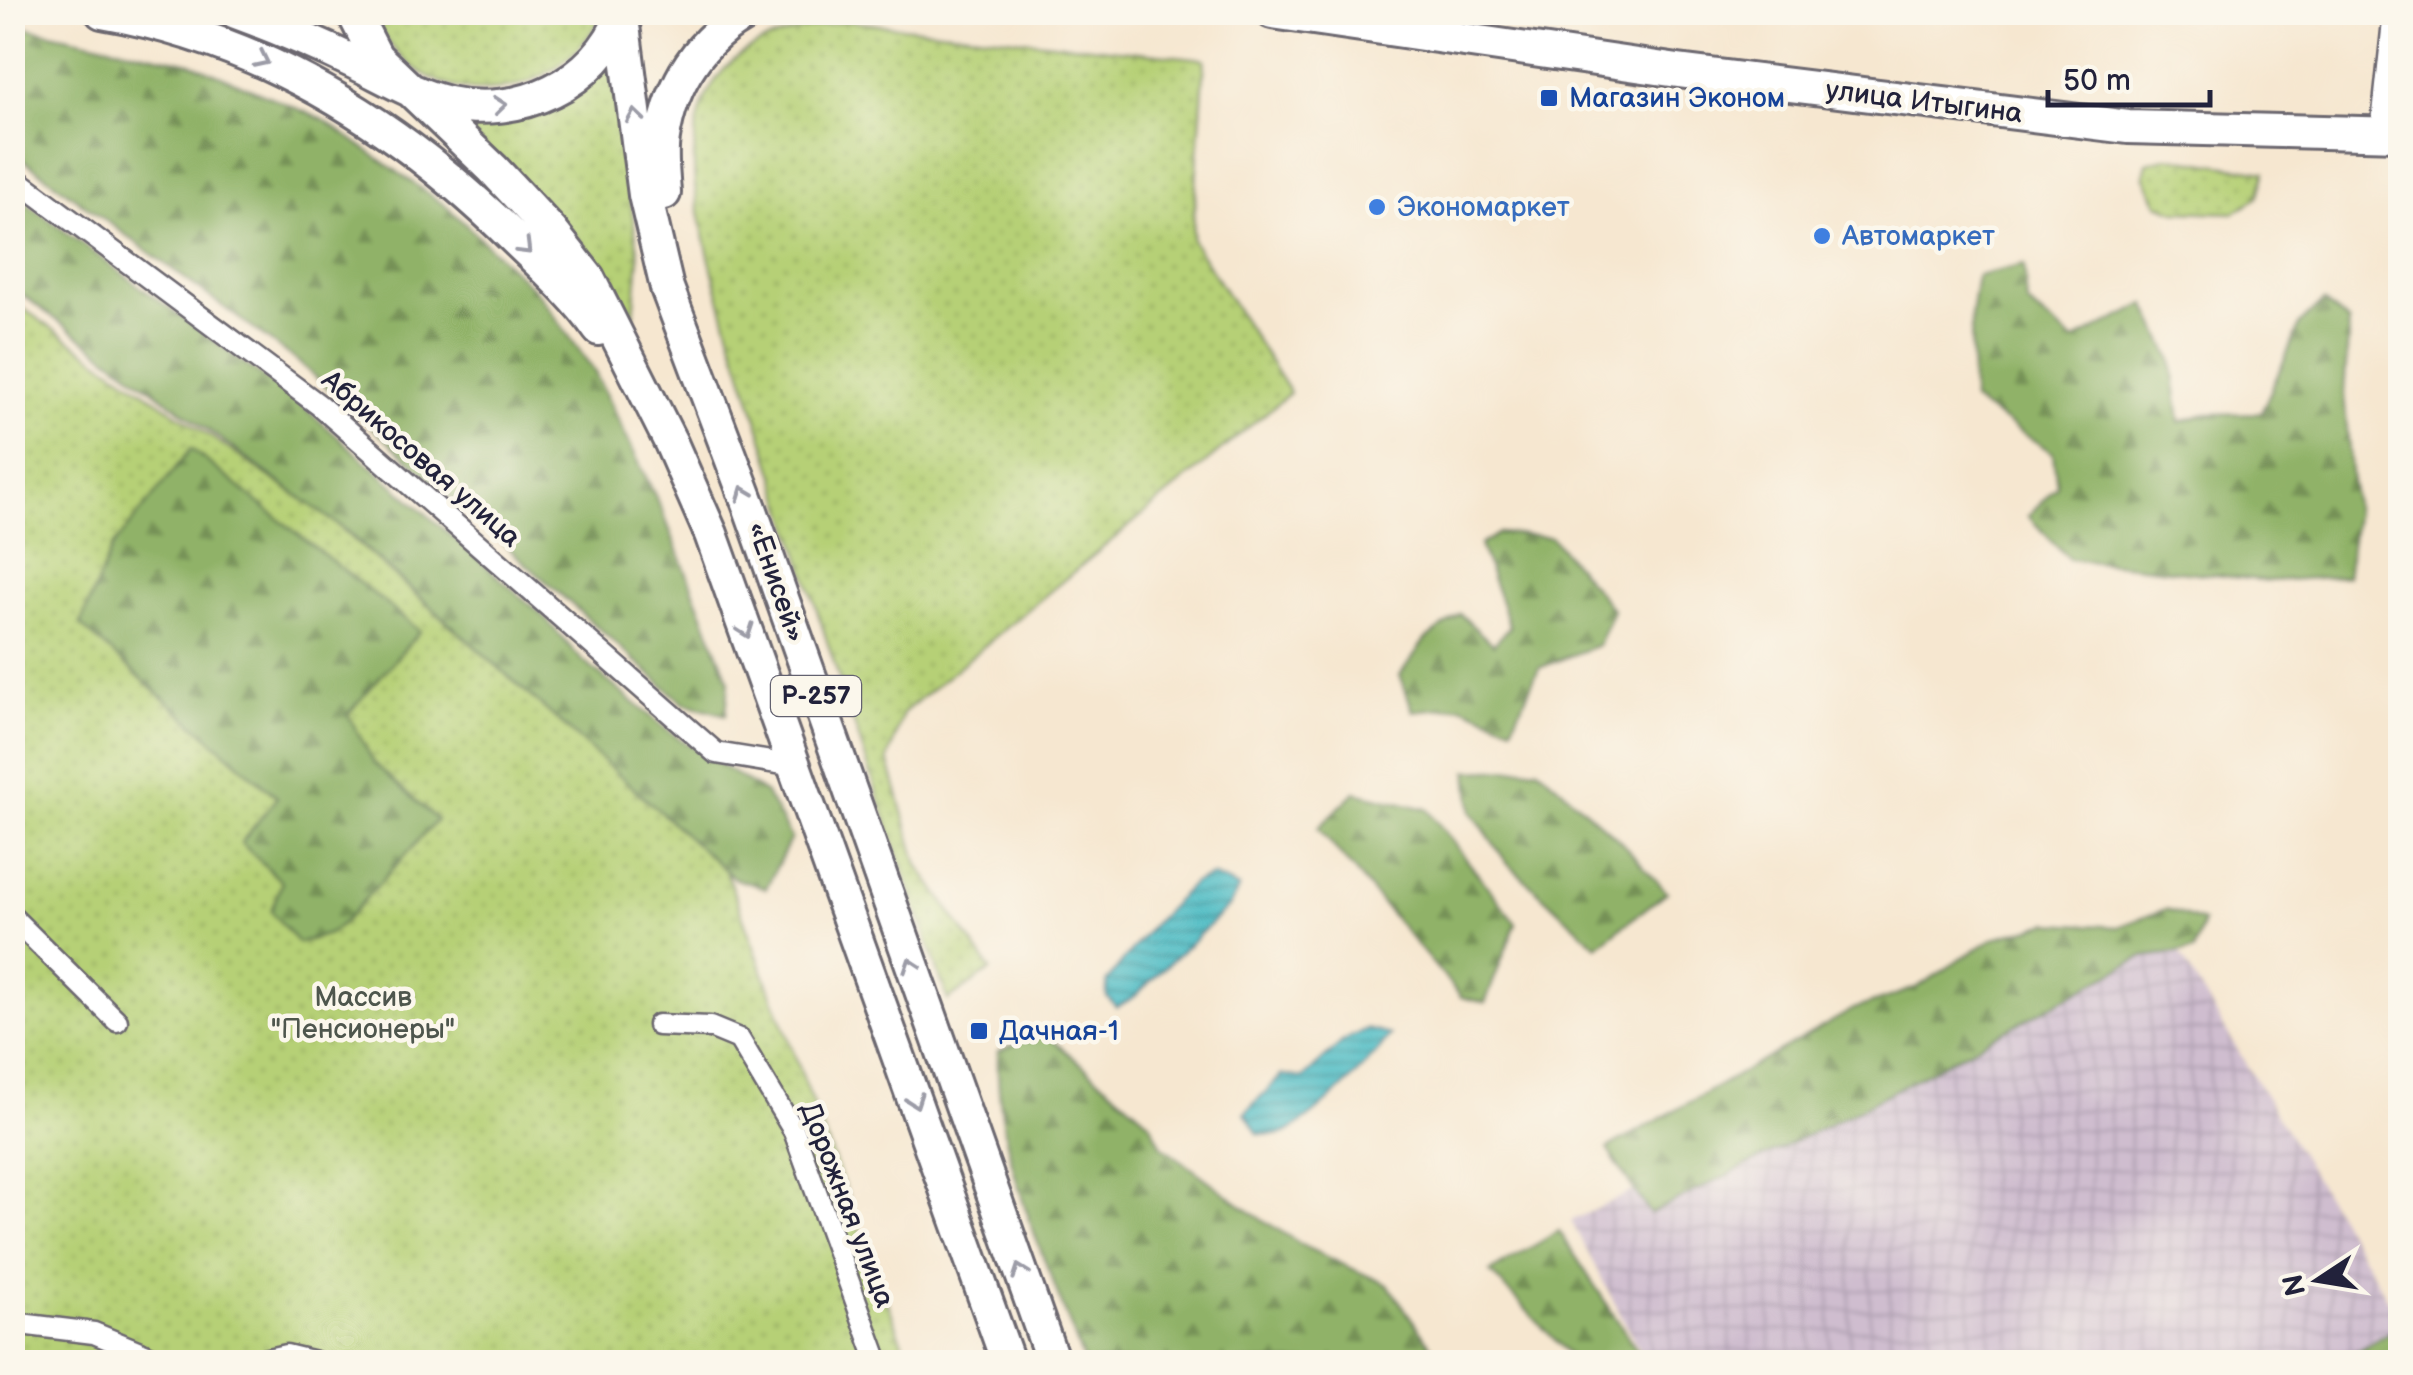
<svg xmlns="http://www.w3.org/2000/svg" width="2413" height="1375" viewBox="0 0 2413 1375" font-family="'Balsamiq Sans',sans-serif">
  <defs>
    <pattern id="industrial-grid" width="8" height="8" patternUnits="userSpaceOnUse" patternTransform="scale(2.5)"><rect width="8" height="8" fill="#cfbdcf"/><path d="M0 4h8M4 0v8" fill="none" stroke="#b1a2b3"/></pattern>
    <pattern id="grass-dots" width="8" height="8" patternUnits="userSpaceOnUse" patternTransform="scale(2.5)"><rect width="8" height="8" fill="#b6d076"/><path d="M2 2h.1M6 6h.1" fill="none" stroke="#9cb267" stroke-width="1.8" stroke-linecap="round"/></pattern>
    <pattern id="forest-firs" width="22" height="20" patternUnits="userSpaceOnUse" patternTransform="scale(2.5)"><rect width="22" height="20" fill="#90b267"/><path d="M5 1l3.5 6h-7zM16 11l3.5 6h-7z" fill="#759056"/></pattern>
    <pattern id="water-rules" width="6" height="5" patternUnits="userSpaceOnUse" patternTransform="scale(2.5)"><rect width="6" height="5" fill="#4ebcc4"/><path d="M0 2.5h6" fill="none" stroke="#4098a0"/></pattern>
  </defs>
  <rect width="100%" height="100%" fill="#fbf7ec"/>
  <filter id="ink" filterUnits="userSpaceOnUse"><feTurbulence type="fractalNoise" baseFrequency=".01" numOctaves="2"/><feDisplacementMap in="SourceGraphic" scale="20" xChannelSelector="R" yChannelSelector="G"/><feConvolveMatrix kernelMatrix="1 2 1 2 8 2 1 2 1" color-interpolation-filters="sRGB"/></filter>
  <filter id="wash" filterUnits="userSpaceOnUse"><feTurbulence type="fractalNoise" baseFrequency=".0048" numOctaves="4" result="noise"/><feDisplacementMap in="SourceGraphic" scale="40" xChannelSelector="R" yChannelSelector="G"/><feGaussianBlur stdDeviation="2.25" result="paint"/><feColorMatrix in="noise" values="0 0 0 0 0 0 0 0 0 0 0 0 0 0 0 0 0 1.4 0 .05"/><feComposite in="paint" operator="in"/></filter>
  <g filter="url(#wash)">
    <rect width="100%" height="100%" fill="#f6e7d0"/>
    <!-- industrial -->
    <path fill="url(#industrial-grid)" d="M 2167,933 L 2400,1319 L 2400,1330 L 2332,1362 L 1646,1362 L 1571,1221 Z"/>
    <!-- grass -->
    <path fill="url(#grass-dots)" stroke="#6c7958" stroke-width="2.5" d="M 372,13 L 603,13 C 553,112 418,120 372,13 Z
      M 845,21 L 1205,59 L 1192,240 L 1290,393 L 903,713 L 888,759 L 918,865 L 991,970 L 948,1000 C 887,825 828,650 774,473 C 748,389 718,304 700,217 C 692,182 690,131 706,97 C 733,39 788,33 845,21 Z
      M 610,65 L 639,257 L 634,315 L 579,240 L 456,120 C 529,125 556,113 610,65 Z
      M 2168,157 L 2265,172 L 2257,198 L 2233,213 L 2176,211 L 2158,204 L 2144,175 L 2147,163 Z
      M 12,301 L 327,516 L 724,867 L 910,1362 L 13,1362 Z"/>
    <!-- forest -->
    <path fill="url(#forest-firs)" stroke="#596a51" stroke-width="2.5" d="M 13,25 L 191,63 L 324,120 L 446,206 L 538,293 L 594,371 L 662,510 L 729,681 L 726,715 L 683,703 L 297,361 L 13,152 Z
      M 13,193 L 306,409 L 540,613 L 582,660 L 671,733 L 766,794 L 791,838 L 766,888 L 735,879 L 345,530 L 13,288 Z
      M 2024,265 L 2027,303 L 2073,341 L 2146,304 L 2172,360 L 2180,422 L 2205,414 L 2261,413 L 2300,324 L 2323,302 L 2349,322 L 2344,394 L 2355,516 L 2347,576 L 2269,581 L 2069,559 L 2028,516 L 2057,486 L 2053,453 L 1972,400 L 1971,315 L 1977,276 Z
      M 191,449 L 420,631 L 348,714 L 374,763 L 437,820 L 345,921 L 329,934 L 298,943 L 271,911 L 282,882 L 241,843 L 277,797 L 80,625 L 112,548 Z
      M 1499,533 L 1551,537 L 1613,610 L 1598,645 L 1539,668 L 1512,727 L 1462,706 L 1413,711 L 1400,675 L 1425,640 L 1460,614 L 1493,645 L 1510,627 L 1480,545 Z
      M 1538,768 L 1619,840 L 1667,892 L 1597,946 L 1507,863 L 1472,812 L 1468,771 Z
      M 1355,792 L 1427,809 L 1516,923 L 1485,1003 L 1461,997 L 1318,828 Z
      M 2166,909 L 2203,922 L 2193,951 L 2142,957 L 1863,1107 L 1650,1214 L 1607,1149 L 1854,1009 L 1916,988 L 1994,938 L 2050,923 L 2118,927 Z
      M 1043,1032 L 1150,1122 L 1162,1146 L 1249,1211 L 1307,1248 L 1388,1285 L 1442,1362 L 1084,1362 C 1048,1263 994,1158 998,1052 Z
      M 1559,1231 L 1644,1361 L 1643,1362 L 1576,1362 L 1490,1272 Z
      M 2400,1326 L 2400,1362 L 2337,1362 L 2338,1362 Z"/>
    <!-- water -->
    <path fill="url(#water-rules)" stroke="#386f80" stroke-width="2.5" d="M 1212,876 L 1239,888 L 1229,906 L 1134,997 L 1117,1007 L 1107,997 L 1107,981 L 1152,925 L 1193,883 Z
      M 1366,1029 L 1390,1035 C 1374,1059 1309,1125 1282,1134 C 1276,1136 1265,1134 1258,1134 L 1245,1113 L 1282,1075 L 1303,1078 L 1343,1041 Z"/>
  </g>
  <g filter="url(#ink)">
    <g fill="none" stroke-linecap="round" stroke-linejoin="round">
      <defs>
        <path id="minor" d="M 2381,133 L 2394,12
          M 12,176 L 319,405 L 716,753 L 795,766
          M 12,917 L 117,1021
          M 658,1025 L 710,1027 L 739,1039 L 794,1131 L 878,1362
          M 12,1323 L 94,1333 L 164,1362
          M 254,1362 L 286,1355 L 315,1362"/>
        <path id="primary" d="M 1272,12 L 1678,71 L 2128,127 L 2400,134"/>
        <path id="trunk" d="M 102,12 C 264,40 401,126 516,240 C 545,268 576,296 599,329
          M 236,12 C 277,27 317,44 356,63 C 385,77 416,96 448,103 C 519,119 596,84 623,14
          M 353,12 L 376,57 L 493,169 L 551,231 L 588,278 L 671,443 L 711,534 L 1008,1362
          M 622,18 L 645,195 L 667,288 L 750,508 L 1053,1362
          M 664,193 C 663,176 660,155 663,138 C 671,84 700,37 750,12"/>
      </defs>
      <!-- minor casing -->
      <use href="#minor" stroke="#6c676f" stroke-width="25"/>
      <!-- primary casing -->
      <use href="#primary" stroke="#6c676f" stroke-width="38"/>
      <!-- trunk casing -->
      <use href="#trunk" stroke="#6c676f" stroke-width="38"/>
      <!-- minor -->
      <use href="#minor" stroke="#fff" stroke-width="20"/>
      <!-- primary -->
      <use href="#primary" stroke="#fff" stroke-width="32"/>
      <!-- trunk -->
      <use href="#trunk" stroke="#fff" stroke-width="32"/>
    </g>
    <!-- one-way arrows -->
    <defs><path id="oneway-chevron" d="M-2-3.5L2.5 0L-2 3.5" fill="none" stroke-width="1.6" stroke-linecap="round" stroke-linejoin="round" transform="scale(2.5)"/></defs>
    <g stroke="#9c9ca7">
      <use href="#oneway-chevron" transform="translate(262 60) rotate(26)"/>
      <use href="#oneway-chevron" transform="translate(500 105) rotate(-6)"/>
      <use href="#oneway-chevron" transform="translate(635 116) rotate(-98)"/>
      <use href="#oneway-chevron" transform="translate(525 248) rotate(45)"/>
      <use href="#oneway-chevron" transform="translate(744 493) rotate(-111)"/>
      <use href="#oneway-chevron" transform="translate(746 631) rotate(70)"/>
      <use href="#oneway-chevron" transform="translate(911 965) rotate(-109)"/>
      <use href="#oneway-chevron" transform="translate(915 1101) rotate(70)"/>
      <use href="#oneway-chevron" transform="translate(1020 1271) rotate(-110)"/>
    </g>
  </g>
  <!-- markers -->
  <g fill="#1a4fb4" stroke="#fbf7ec" stroke-width="4">
    <rect x="1539" y="88" width="20" height="20" rx="5"/>
    <rect x="969" y="1021" width="20" height="20" rx="5"/>
  </g>
  <g fill="#3f7fe0" stroke="#fbf7ec" stroke-width="4">
    <circle cx="1377" cy="207" r="10"/>
    <circle cx="1822" cy="236" r="10"/>
  </g>
  <g text-anchor="middle" dominant-baseline="central" stroke-width="9" stroke-linejoin="round" paint-order="stroke">
    <!-- shield labels -->
    <rect fill="#fbf7ec" stroke="#636270" stroke-width="2.5" x="771" y="676" width="90" height="40" rx="8"/>
    <g font-size="25" font-weight="bold" fill="#22223b">
      <text x="816" y="696">Р-257</text>
    </g>
    <!-- transit labels -->
    <g font-size="28" fill="#164399" stroke="#fbf7ec" text-anchor="start">
      <text x="1569" y="98">Магазин Эконом</text>
      <text x="999" y="1031">Дачная-1</text>
    </g>
    <!-- street labels -->
    <g font-size="28" fill="#22223b" stroke="#fbf7ec">
      <text transform="translate(1924 102) rotate(7)">улица Итыгина</text>
      <text transform="translate(421 459) rotate(41)">Абрикосовая улица</text>
      <text transform="translate(776 582) rotate(71)">«Енисей»</text>
      <text transform="translate(847 1205) rotate(69)">Дорожная улица</text>
    </g>
    <!-- shop labels -->
    <g font-size="28" fill="#366cbe" stroke="#fbf7ec" text-anchor="start">
      <text x="1397" y="207">Экономаркет</text>
      <text x="1842" y="236">Автомаркет</text>
    </g>
    <!-- park labels -->
    <g font-size="28" fill="#4e564d" stroke="#fbf7ec">
      <text x="363" y="997">Массив<tspan x="363" dy="32">"Пенсионеры"</tspan></text>
    </g>
  </g>
  <!-- margin -->
  <rect width="2413" height="1375" fill="none" stroke="#fbf7ec" stroke-width="50"/>
  <!-- north arrow -->
  <g transform="translate(2318 1280) rotate(258)" stroke="#fbf7ec" stroke-width="8" paint-order="stroke">
  <path d="M0-8L18 38L0 25L-18 38Z" fill="#22223b"/>
  <text y="-15" font-size="28" font-weight="bold" text-anchor="middle" fill="#22223b">N</text>
  </g>
  <!-- scale -->
  <path d="M2048 90v15h162v-15" fill="none" stroke="#22223b" stroke-width="5"/>
  <text x="2063" y="90" font-size="30" fill="#22223b" stroke="#fbf7ec" stroke-width="8" paint-order="stroke">50 m</text>
</svg>
